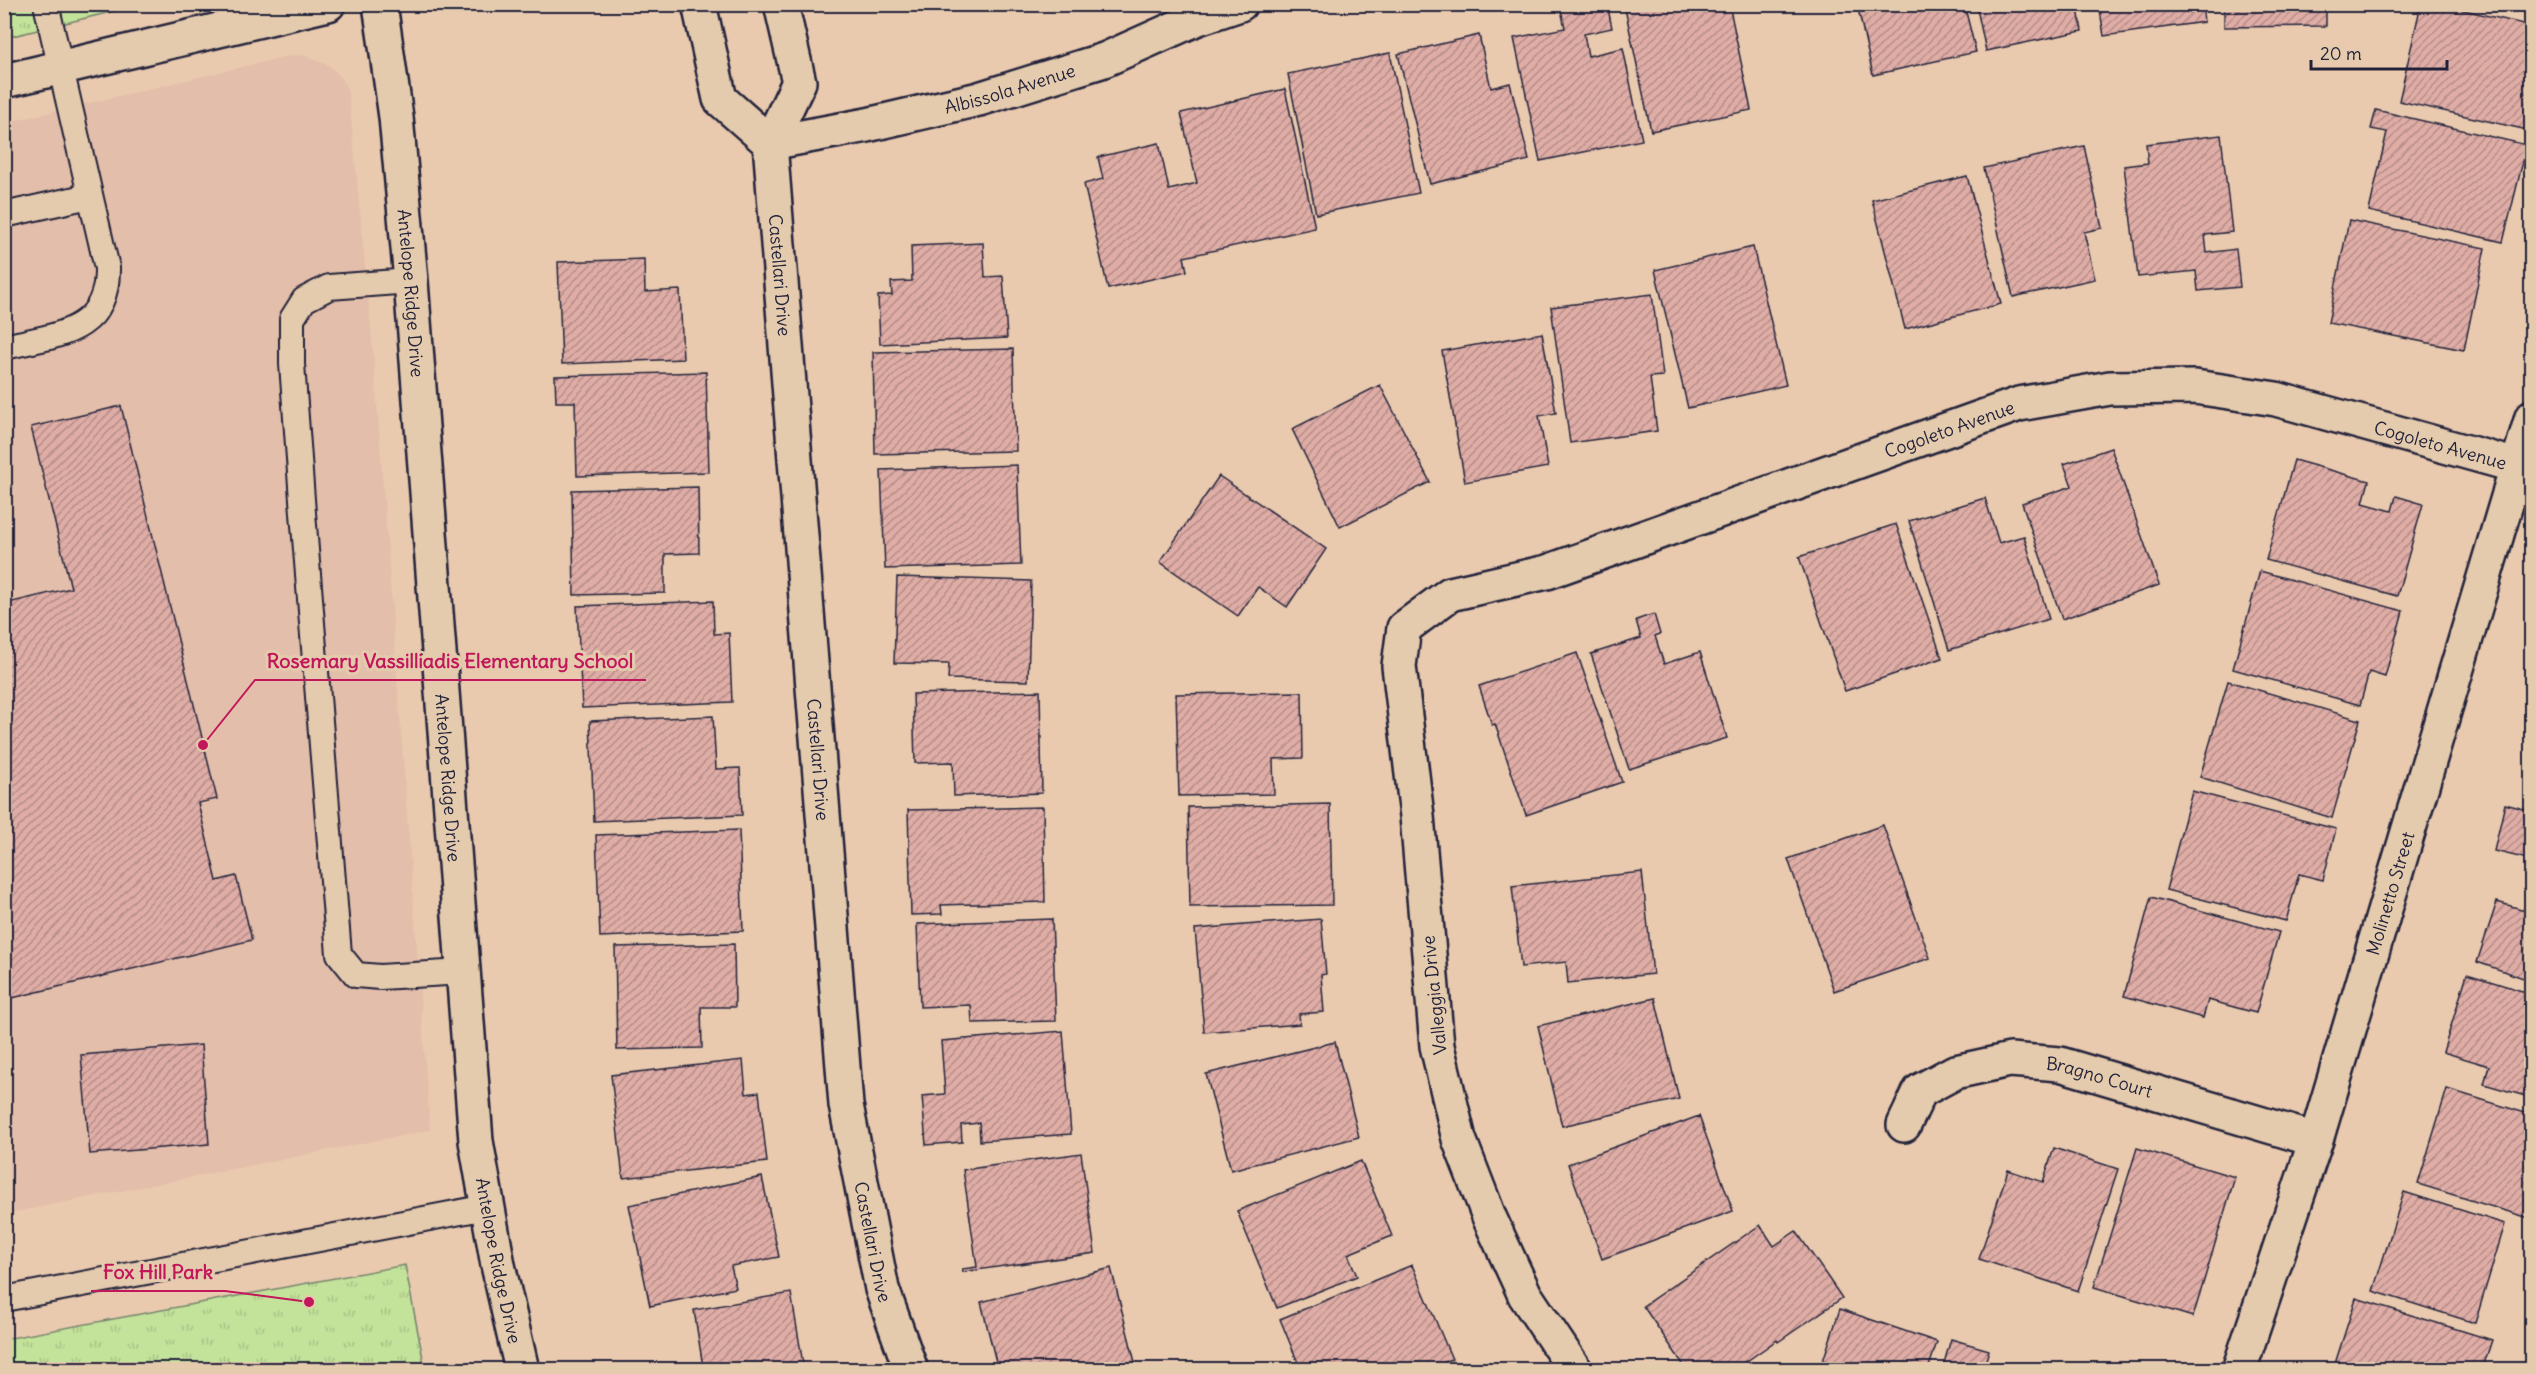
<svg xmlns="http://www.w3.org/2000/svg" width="2536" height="1374" viewBox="0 0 2536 1374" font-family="Delius,sans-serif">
  <defs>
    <pattern id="park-tufts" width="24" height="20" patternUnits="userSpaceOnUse" patternTransform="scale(1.5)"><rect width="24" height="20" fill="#c3e29a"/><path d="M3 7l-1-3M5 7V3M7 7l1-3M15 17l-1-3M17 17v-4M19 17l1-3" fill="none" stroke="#a7c286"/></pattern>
    <pattern id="building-hatch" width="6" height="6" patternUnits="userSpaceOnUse" patternTransform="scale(1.5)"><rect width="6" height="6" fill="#dfada6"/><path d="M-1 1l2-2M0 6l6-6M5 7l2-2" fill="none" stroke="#b48c88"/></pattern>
  </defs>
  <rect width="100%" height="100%" fill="#eacaaf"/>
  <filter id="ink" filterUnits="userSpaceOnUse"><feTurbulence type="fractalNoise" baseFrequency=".0167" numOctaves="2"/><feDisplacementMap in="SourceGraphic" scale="12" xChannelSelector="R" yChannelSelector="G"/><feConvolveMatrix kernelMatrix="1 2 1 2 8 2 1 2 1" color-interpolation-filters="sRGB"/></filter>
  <g filter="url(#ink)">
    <!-- built -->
    <path fill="#e3beaa" d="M 303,55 L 330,66 L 341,77 L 348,91 L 350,106 L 374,361 L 430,1130 L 5,1214 L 4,123 L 288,56 Z"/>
    <!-- park -->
    <path fill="url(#park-tufts)" stroke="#72826a" stroke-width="1.5" d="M 5,5 L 139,5 L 5,38 Z
      M 405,1265 L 425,1369 L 5,1369 L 5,1339 Z"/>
    <!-- building -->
    <path fill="url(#building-hatch)" stroke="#22223b" stroke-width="1.5" d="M 1607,4 L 1612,28 L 1584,34 L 1588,56 L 1623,48 L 1642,140 L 1540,161 L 1514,38 L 1565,28 L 1560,5 Z
      M 1624,4 L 1729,4 L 1751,110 L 1651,131 Z
      M 1857,4 L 1964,4 L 1976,52 L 1873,75 Z
      M 1976,4 L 2077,4 L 2082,31 L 1986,51 Z
      M 2099,4 L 2202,4 L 2204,22 L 2104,36 Z
      M 2224,4 L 2326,4 L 2326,26 L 2224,27 Z
      M 2421,4 L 2438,4 L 2532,26 L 2532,131 L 2399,101 Z
      M 2492,4 L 2532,4 L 2532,13 Z
      M 1479,35 L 1491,88 L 1510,83 L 1529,160 L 1430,184 L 1398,54 Z
      M 1390,53 L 1419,193 L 1316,214 L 1288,74 Z
      M 1285,89 L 1315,228 L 1184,257 L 1187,271 L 1108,289 L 1084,184 L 1103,179 L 1098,157 L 1159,143 L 1169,190 L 1197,183 L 1181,113 Z
      M 2376,110 L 2527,145 L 2503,242 L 2369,211 L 2387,132 L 2371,129 Z
      M 2221,135 L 2232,232 L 2205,235 L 2207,253 L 2236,249 L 2240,287 L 2198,291 L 2196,271 L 2138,277 L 2124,166 L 2148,163 L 2146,144 Z
      M 2084,146 L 2102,228 L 2084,232 L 2095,279 L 2013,297 L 1984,168 Z
      M 1967,176 L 2001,304 L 1905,329 L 1872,200 Z
      M 2349,220 L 2485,248 L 2464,350 L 2328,323 Z
      M 983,243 L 985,277 L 1003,276 L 1007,338 L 880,344 L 878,296 L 892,295 L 891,282 L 912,281 L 911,246 Z
      M 1753,247 L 1786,385 L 1688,408 L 1655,270 Z
      M 644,259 L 645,292 L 680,290 L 683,359 L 562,364 L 558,262 Z
      M 1652,294 L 1663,376 L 1650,377 L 1657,431 L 1570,443 L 1551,307 Z
      M 1542,333 L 1556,413 L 1539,416 L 1548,467 L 1465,482 L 1442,351 Z
      M 1013,349 L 1016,451 L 875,454 L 873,352 Z
      M 706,372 L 709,472 L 577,476 L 575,402 L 556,402 L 555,376 Z
      M 1380,385 L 1430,482 L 1340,527 L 1292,429 Z
      M 121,406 L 217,799 L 198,803 L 217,881 L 236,876 L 252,940 L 4,1000 L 4,604 L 71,588 L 31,427 Z
      M 2111,448 L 2159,585 L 2062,619 L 2022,503 L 2072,486 L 2064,464 Z
      M 2294,460 L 2369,481 L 2363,503 L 2392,511 L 2396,496 L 2423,504 L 2397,596 L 2266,560 Z
      M 1017,465 L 1021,565 L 885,569 L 881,470 Z
      M 1219,476 L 1326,549 L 1287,607 L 1258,587 L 1238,616 L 1160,562 Z
      M 698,487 L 699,553 L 665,554 L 665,593 L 574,595 L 572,490 Z
      M 1985,498 L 1999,543 L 2024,536 L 2049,619 L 1949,650 L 1909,521 Z
      M 1896,524 L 1942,658 L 1845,691 L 1799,557 Z
      M 2260,571 L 2403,611 L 2385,677 L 2369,672 L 2360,705 L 2233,669 Z
      M 897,577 L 1031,581 L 1028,681 L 948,679 L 949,664 L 894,663 Z
      M 713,601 L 714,634 L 729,633 L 732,702 L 582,708 L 577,606 Z
      M 1654,614 L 1660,634 L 1655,636 L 1664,664 L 1700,652 L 1727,738 L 1629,769 L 1591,654 L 1641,638 L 1636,620 Z
      M 1577,653 L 1622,782 L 1526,815 L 1495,724 L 1492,725 L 1479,686 Z
      M 2228,681 L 2360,720 L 2332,818 L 2200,777 Z
      M 1040,691 L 1042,793 L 954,796 L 953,762 L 915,763 L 913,694 Z
      M 1302,692 L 1303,758 L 1273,759 L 1274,794 L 1179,796 L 1176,694 Z
      M 713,716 L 716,769 L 740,768 L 742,815 L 594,821 L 590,721 Z
      M 2192,791 L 2336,829 L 2323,880 L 2299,874 L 2286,921 L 2166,890 Z
      M 1330,804 L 1332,905 L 1190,907 L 1188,807 Z
      M 2505,804 L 2532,811 L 2532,860 L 2494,851 Z
      M 1043,807 L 1045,902 L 941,905 L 942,914 L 911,915 L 908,810 Z
      M 1883,825 L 1930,958 L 1834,991 L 1788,859 Z
      M 739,830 L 743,931 L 600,937 L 596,835 Z
      M 1642,872 L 1653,974 L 1568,983 L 1566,962 L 1521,967 L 1512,886 Z
      M 2151,897 L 2279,932 L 2256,1013 L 2208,1000 L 2203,1018 L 2124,996 Z
      M 2497,902 L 2532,912 L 2532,981 L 2477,962 Z
      M 1052,919 L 1056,1021 L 972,1023 L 971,1005 L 920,1007 L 917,924 Z
      M 1321,919 L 1326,974 L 1321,975 L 1324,1012 L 1299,1014 L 1300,1024 L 1204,1032 L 1195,929 Z
      M 734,944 L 735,1007 L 701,1007 L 702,1048 L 617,1050 L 615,947 Z
      M 2467,974 L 2532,994 L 2532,1098 L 2484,1084 L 2489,1066 L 2443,1052 Z
      M 1655,998 L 1679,1099 L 1562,1126 L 1538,1026 Z
      M 1063,1031 L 1071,1134 L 980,1141 L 979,1123 L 961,1125 L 962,1142 L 926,1145 L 922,1096 L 945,1094 L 941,1041 Z
      M 1335,1042 L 1359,1137 L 1231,1170 L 1206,1074 Z
      M 201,1045 L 209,1144 L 90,1154 L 81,1055 Z
      M 743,1060 L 746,1094 L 759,1092 L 767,1162 L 623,1178 L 611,1075 Z
      M 2447,1089 L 2532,1115 L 2532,1219 L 2418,1184 Z
      M 1699,1116 L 1733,1211 L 1602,1259 L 1568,1164 Z
      M 2054,1148 L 2118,1169 L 2078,1291 L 1979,1259 L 2008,1170 L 2043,1182 Z
      M 2137,1148 L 2235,1177 L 2193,1317 L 2094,1287 Z
      M 1081,1153 L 1095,1253 L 963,1272 L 962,1269 L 977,1267 L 963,1170 Z
      M 1361,1161 L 1392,1236 L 1348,1254 L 1357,1276 L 1277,1308 L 1237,1211 Z
      M 762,1177 L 779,1257 L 731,1266 L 736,1288 L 650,1306 L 629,1205 Z
      M 2404,1192 L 2505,1224 L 2475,1323 L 2373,1291 Z
      M 1760,1225 L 1774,1246 L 1796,1231 L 1842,1298 L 1778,1342 L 1777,1340 L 1734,1370 L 1687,1370 L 1643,1306 Z
      M 1412,1265 L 1452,1359 L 1427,1370 L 1301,1370 L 1280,1319 Z
      M 1111,1268 L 1136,1366 L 1123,1370 L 998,1370 L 981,1302 Z
      M 791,1293 L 804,1370 L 689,1370 L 703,1367 L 694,1310 Z
      M 2356,1298 L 2492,1340 L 2482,1370 L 2333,1370 Z
      M 1840,1309 L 1937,1342 L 1928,1370 L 1820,1370 Z
      M 1951,1339 L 1989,1350 L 1983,1370 L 1942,1370 Z"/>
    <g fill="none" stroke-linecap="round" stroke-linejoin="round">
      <defs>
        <path id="service" d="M 4,215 L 89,196
          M 411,281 L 329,287 L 304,300 L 292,319 L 292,364 L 303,513 L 339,954 L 356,975 L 380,977 L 463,972
          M 4,347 C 55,335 108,334 107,268 L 46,4
          M 4,1299 L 487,1207"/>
        <g id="minor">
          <path d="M 699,4 L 720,99 L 770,143"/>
          <path id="s1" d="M 781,4 L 799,82 L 770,143 L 846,1105 L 882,1289 L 911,1370"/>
          <path d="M 4,81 L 328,4"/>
          <path id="s2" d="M 770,143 L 867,125 L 979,99 L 1104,60 L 1198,18 L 1240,4"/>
          <path id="s3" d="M 1904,1125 L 1920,1091 L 1955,1072 L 2010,1060 L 2060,1064 L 2316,1140"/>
          <path id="s4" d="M 1575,1370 L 1525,1295 L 1490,1219 L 1459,1139 L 1437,1046 L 1417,816 L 1399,666 L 1404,628 L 1450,594 L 1547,572 L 2019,404 L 2110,388 L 2195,387 L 2276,399 L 2517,466"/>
          <path id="s5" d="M 2239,1370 L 2316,1140 L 2532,417"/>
        </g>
        <g id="tertiary">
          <path id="s6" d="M 380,4 L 396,117 L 411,281 L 476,1141 L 498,1265 L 522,1370"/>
        </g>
      </defs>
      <!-- service casing -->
      <use href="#service" stroke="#22223b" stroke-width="28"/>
      <!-- minor casing -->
      <use href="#minor" stroke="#22223b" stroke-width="38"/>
      <!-- tertiary casing -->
      <use href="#tertiary" stroke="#22223b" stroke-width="38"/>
      <!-- service -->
      <use href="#service" stroke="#e5cbad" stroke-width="24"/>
      <!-- minor -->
      <use href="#minor" stroke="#e5cbad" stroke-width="33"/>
      <!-- tertiary -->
      <use href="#tertiary" stroke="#e5cbad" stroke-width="33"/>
    </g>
  </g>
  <g text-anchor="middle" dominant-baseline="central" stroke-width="6" stroke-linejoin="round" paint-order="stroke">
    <!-- street labels -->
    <g font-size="18" fill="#22223b" stroke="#e5cbad">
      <text stroke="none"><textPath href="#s2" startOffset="246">Albissola Avenue</textPath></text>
      <text stroke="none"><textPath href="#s1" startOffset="280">Castellari Drive</textPath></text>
      <text stroke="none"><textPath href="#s6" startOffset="291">Antelope Ridge Drive</textPath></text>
      <text stroke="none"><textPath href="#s4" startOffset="1359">Cogoleto Avenue</textPath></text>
      <text stroke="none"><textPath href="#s4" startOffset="1863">Cogoleto Avenue</textPath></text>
      <text stroke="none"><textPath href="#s1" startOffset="766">Castellari Drive</textPath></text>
      <text stroke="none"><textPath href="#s6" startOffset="777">Antelope Ridge Drive</textPath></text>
      <text stroke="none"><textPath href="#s5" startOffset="500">Molinetto Street</textPath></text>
      <text transform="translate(1434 995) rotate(-96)">Valleggia Drive</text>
      <text stroke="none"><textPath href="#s3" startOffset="225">Bragno Court</textPath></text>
      <text stroke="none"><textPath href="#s1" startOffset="1252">Castellari Drive</textPath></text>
      <text stroke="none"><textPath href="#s6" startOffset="1263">Antelope Ridge Drive</textPath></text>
    </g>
  </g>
  <!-- callouts -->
  <path fill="none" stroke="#c2185b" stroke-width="2" d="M203 745L255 680H646M309 1302L225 1291H91"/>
  <g fill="#c2185b" stroke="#e5cbad" stroke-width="2">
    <circle cx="203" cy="745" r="6"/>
    <circle cx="309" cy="1302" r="6"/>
  </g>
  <g font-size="20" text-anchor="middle" font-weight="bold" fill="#c2185b" stroke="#e5cbad" stroke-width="6" stroke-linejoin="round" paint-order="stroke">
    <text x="450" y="668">Rosemary Vassilliadis Elementary School</text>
    <text x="158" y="1279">Fox Hill Park</text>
  </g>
  <!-- margin -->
  <rect width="2536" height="1374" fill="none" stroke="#e5cbad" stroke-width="24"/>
  <rect x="12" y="12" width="2512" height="1350" fill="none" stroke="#22223b" stroke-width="2" filter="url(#ink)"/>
  <!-- scale -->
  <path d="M2311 60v9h136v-9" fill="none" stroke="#22223b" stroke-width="3"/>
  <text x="2320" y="60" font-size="18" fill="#22223b" stroke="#e5cbad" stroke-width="4.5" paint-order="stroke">20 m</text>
</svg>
